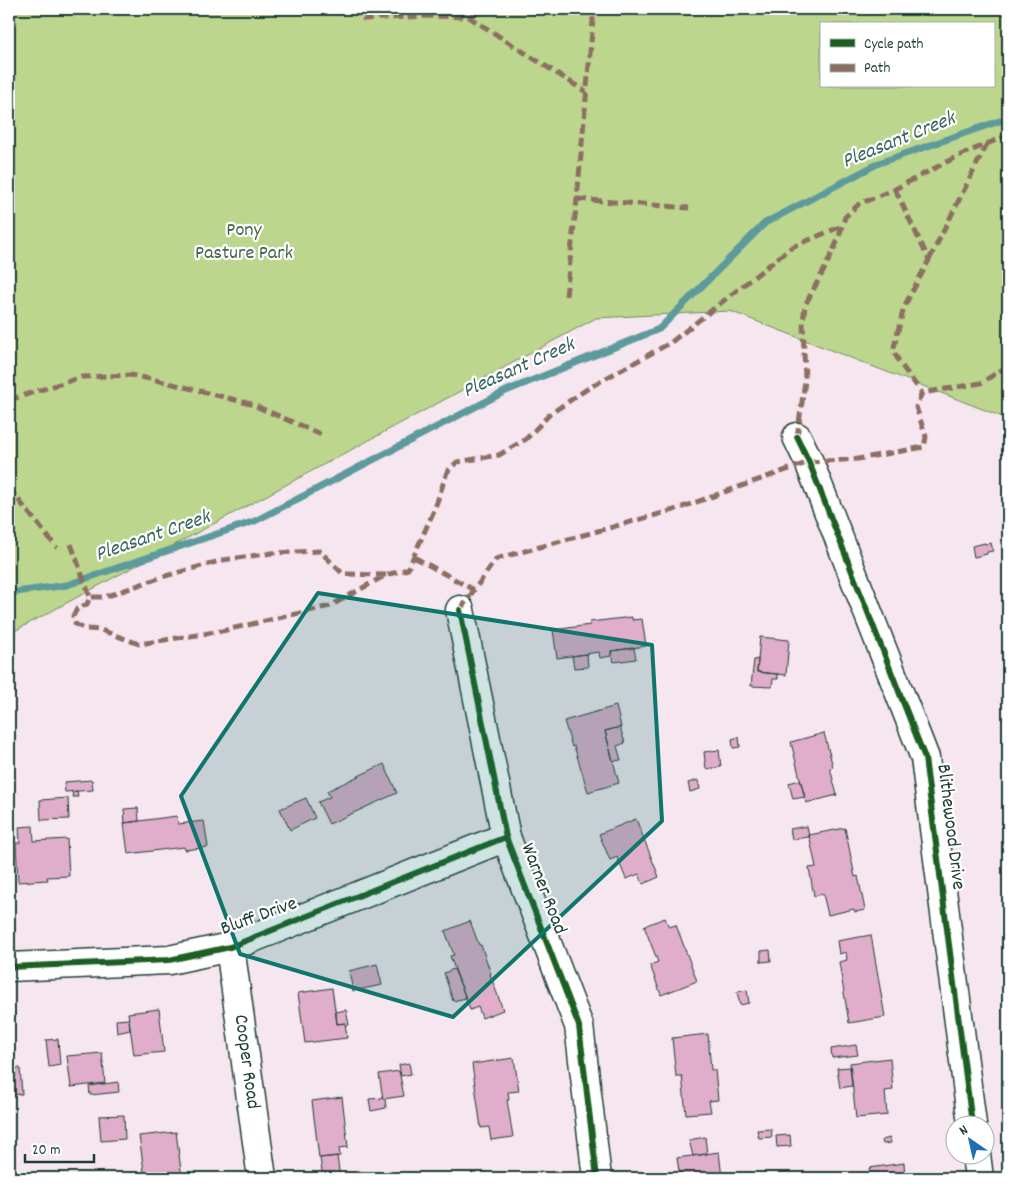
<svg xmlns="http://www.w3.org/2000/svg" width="1017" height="1187" viewBox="0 0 1017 1187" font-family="Dekko,sans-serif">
  <rect width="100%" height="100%" fill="#f6e6ef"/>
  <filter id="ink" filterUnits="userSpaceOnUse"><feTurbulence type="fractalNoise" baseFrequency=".02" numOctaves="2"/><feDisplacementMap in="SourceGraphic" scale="10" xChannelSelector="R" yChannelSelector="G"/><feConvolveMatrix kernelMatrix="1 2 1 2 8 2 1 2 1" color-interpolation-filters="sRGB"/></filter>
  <g filter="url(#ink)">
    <!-- green -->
    <path fill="#bcd68d" stroke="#6e8a60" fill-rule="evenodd" d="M 9,9 L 1008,9 L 1008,419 L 730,311 L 596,318 L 9,634 ZM 821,24 L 993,24 L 993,86 L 821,86 Z"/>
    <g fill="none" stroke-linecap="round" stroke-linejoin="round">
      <!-- stream -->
      <path stroke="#5d9a9c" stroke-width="7" d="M 9,593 L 67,585 L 255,521 L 506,391 L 659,329 L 765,223 L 879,163 L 1008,118"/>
    </g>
    <!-- building -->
    <path fill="#e0adca" stroke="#1f3d34" d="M 985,543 L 985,544 L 991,543 L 993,551 L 987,552 L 987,554 L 974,557 L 972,546 Z
      M 632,617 L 632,620 L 642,619 L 646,646 L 611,651 L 611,656 L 600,658 L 599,652 L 557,658 L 553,630 L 590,625 L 590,622 Z
      M 760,637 L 789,640 L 786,675 L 757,672 Z
      M 634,648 L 636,659 L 614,662 L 611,651 Z
      M 587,654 L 588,667 L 574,668 L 572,656 Z
      M 758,659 L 757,672 L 778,674 L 778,679 L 773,679 L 772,687 L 751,686 L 754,660 Z
      M 616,706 L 621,727 L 605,731 L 619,783 L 588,792 L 574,746 L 572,747 L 564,721 Z
      M 620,727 L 625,743 L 617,746 L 621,760 L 613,761 L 605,731 Z
      M 824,733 L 833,767 L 830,768 L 837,795 L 806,803 L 791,742 Z
      M 739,737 L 740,747 L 733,748 L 732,739 Z
      M 719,750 L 721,767 L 706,769 L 704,752 Z
      M 384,764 L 397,793 L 329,824 L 318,802 L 330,797 L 327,791 Z
      M 92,780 L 93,790 L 65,792 L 64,782 Z
      M 698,780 L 700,789 L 690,792 L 688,783 Z
      M 800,780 L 805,797 L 793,799 L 789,783 Z
      M 77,791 L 78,797 L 73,797 L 72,792 Z
      M 68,798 L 69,819 L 41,820 L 40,800 Z
      M 306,798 L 315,818 L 290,830 L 280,809 Z
      M 138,808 L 139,821 L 125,823 L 124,809 Z
      M 177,816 L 178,824 L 204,821 L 208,847 L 185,850 L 184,847 L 128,854 L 124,823 Z
      M 636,819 L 659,877 L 643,884 L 639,874 L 626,879 L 617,857 L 610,860 L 599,834 Z
      M 33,826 L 34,841 L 67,839 L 69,876 L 47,877 L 48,880 L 18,882 L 16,843 L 20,843 L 19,827 Z
      M 807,826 L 809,837 L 792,839 L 790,829 Z
      M 845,828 L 855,877 L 858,876 L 865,910 L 855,912 L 854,909 L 828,915 L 823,894 L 814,896 L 809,868 L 816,867 L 809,835 Z
      M 665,918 L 669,927 L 676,925 L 697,981 L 661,995 L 650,965 L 658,962 L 644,926 Z
      M 470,921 L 479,945 L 481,945 L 491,974 L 490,974 L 503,1010 L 482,1018 L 478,1007 L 470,1010 L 450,956 L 454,955 L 445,931 Z
      M 871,935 L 885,1017 L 849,1023 L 839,962 L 847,960 L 846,952 L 839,954 L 837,941 Z
      M 770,950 L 771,961 L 761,962 L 761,951 Z
      M 377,964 L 382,985 L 353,991 L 349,971 Z
      M 454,969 L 466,998 L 453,1001 L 444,973 Z
      M 332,988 L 337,1024 L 345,1023 L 347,1038 L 305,1043 L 298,993 Z
      M 747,990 L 749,1003 L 740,1005 L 737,992 Z
      M 159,1009 L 164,1052 L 134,1055 L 128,1013 Z
      M 346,1010 L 349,1025 L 346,1025 L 345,1023 L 337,1024 L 336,1012 Z
      M 129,1019 L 130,1030 L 117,1033 L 116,1020 Z
      M 708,1034 L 711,1070 L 715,1070 L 718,1100 L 709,1101 L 711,1112 L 686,1114 L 682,1076 L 676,1076 L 672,1038 Z
      M 58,1039 L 60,1065 L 49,1067 L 46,1040 Z
      M 856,1045 L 858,1055 L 832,1058 L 831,1049 Z
      M 102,1053 L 105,1083 L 71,1087 L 67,1056 Z
      M 514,1058 L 519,1091 L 508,1092 L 509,1100 L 507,1100 L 513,1137 L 491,1140 L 489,1127 L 481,1128 L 472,1064 Z
      M 890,1058 L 893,1090 L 885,1091 L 887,1115 L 856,1118 L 850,1063 Z
      M 409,1063 L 411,1074 L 401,1076 L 399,1065 Z
      M 850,1067 L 852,1086 L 840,1088 L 837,1068 Z
      M 20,1068 L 22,1094 L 10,1095 L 11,1103 L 9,1104 L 9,1069 Z
      M 399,1071 L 404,1096 L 383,1099 L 379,1074 Z
      M 118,1082 L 119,1092 L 90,1095 L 89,1086 Z
      M 342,1097 L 348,1147 L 339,1148 L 340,1156 L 319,1158 L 312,1101 Z
      M 383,1098 L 383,1099 L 385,1099 L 386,1108 L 371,1111 L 369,1099 Z
      M 124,1115 L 125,1139 L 101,1141 L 99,1116 Z
      M 771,1129 L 772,1137 L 759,1138 L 757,1130 Z
      M 176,1132 L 182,1178 L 145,1178 L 139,1136 Z
      M 790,1135 L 791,1146 L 777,1147 L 776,1136 Z
      M 705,1137 L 707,1154 L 693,1156 L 689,1140 Z
      M 890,1138 L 891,1143 L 883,1144 L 882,1140 Z
      M 719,1152 L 722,1178 L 680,1178 L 677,1158 Z
      M 337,1156 L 340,1178 L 323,1178 L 320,1158 Z
      M 904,1163 L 905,1178 L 871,1178 L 869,1168 Z"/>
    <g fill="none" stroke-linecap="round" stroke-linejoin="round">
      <defs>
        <g id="minor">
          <path d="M 797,437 L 809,462 L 925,758 L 972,1124"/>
          <path d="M 460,610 L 506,837 L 579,1026 L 597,1178"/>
          <path id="s1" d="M 230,947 L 262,1178"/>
          <path d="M 9,967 L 169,960 L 230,947 L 506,837"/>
          <path d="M 976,1154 L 979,1178"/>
        </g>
      </defs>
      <!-- minor casing -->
      <use href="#minor" stroke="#1f3d34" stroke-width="31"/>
      <!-- minor -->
      <use href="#minor" stroke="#fff" stroke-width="28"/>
      <!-- quiet -->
      <path stroke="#8d6e63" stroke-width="5" stroke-dasharray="10 5" stroke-linecap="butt" d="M 351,9 L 364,19 L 427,16 L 469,17 L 586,92
        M 469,17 L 480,9
        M 895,189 L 929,260 L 904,307 L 893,351 L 902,366 L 922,393
        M 577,199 L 689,208
        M 929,260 L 987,144
        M 566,296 L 577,199 L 593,20 L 592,9
        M 9,400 L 82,377 L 131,375 L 169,383 L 251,404 L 322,435
        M 797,437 L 805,381 L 803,322 L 805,305 L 824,270 L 838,240 L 845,217 L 859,204 L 895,189 L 956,157 L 1008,135
        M 9,488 L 57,548
        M 71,544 L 90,597
        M 414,557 L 474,590
        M 386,575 L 343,574 L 320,551 L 272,553 L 223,560 L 162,577 L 105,597 L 90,597 L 87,604 L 77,609 L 73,616 L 75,624 L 85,629 L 101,630 L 139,644 L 222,631 L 330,606 L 386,575 L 408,569 L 435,508 L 447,472 L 457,462 L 499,455 L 526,439 L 550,414 L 590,387 L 670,343 L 792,247 L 842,226
        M 460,610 L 496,559 L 674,510 L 809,462 L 858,459 L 924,447 L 926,437 L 916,407 L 922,393 L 981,383 L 1008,366"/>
      <defs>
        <path id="cycleway" d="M 797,437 L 809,462 L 925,758 L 972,1124
          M 460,610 L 506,837 L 579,1026 L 597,1178
          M 9,967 L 169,960 L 230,947 L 506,837"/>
      </defs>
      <!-- cycleway casing -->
      <use href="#cycleway" stroke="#fff" stroke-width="9"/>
      <!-- cycleway -->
      <use href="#cycleway" stroke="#1b5e20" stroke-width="6"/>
    </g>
  </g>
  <!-- marked area -->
  <path fill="#0f766e" fill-opacity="0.2" stroke="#0f766e" stroke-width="4" stroke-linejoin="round" d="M 318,593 L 652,645 L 662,821 L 453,1017 L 240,954 L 181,796 Z"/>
  <g text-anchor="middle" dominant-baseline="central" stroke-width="4.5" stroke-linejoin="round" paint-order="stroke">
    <!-- park labels -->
    <g font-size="20" fill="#46634a" stroke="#fff">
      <text x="244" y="231">Pony<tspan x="244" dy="23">Pasture Park</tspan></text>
    </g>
    <!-- street labels -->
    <g font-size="20" fill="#1f3d34" stroke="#fff">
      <text transform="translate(950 827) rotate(83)">Blithewood Drive</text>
      <text transform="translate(543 889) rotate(69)">Warner Road</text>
      <text transform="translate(259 917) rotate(-20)">Bluff Drive</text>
      <text stroke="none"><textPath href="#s1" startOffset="116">Cooper Road</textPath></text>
    </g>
    <!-- water labels -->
    <g font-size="21" font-style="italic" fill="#396460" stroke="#fff">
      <text transform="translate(899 141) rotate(-22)">Pleasant Creek</text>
      <text transform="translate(519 369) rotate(-24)">Pleasant Creek</text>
      <text transform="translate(153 537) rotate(-19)">Pleasant Creek</text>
    </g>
  </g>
  <!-- margin -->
  <rect width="1017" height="1187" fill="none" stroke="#fff" stroke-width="30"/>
  <rect x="15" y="15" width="987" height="1157" fill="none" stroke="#1f3d34" stroke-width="2" filter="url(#ink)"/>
  <!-- legend -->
  <rect x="820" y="22" width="175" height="65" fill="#ffffff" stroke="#a5b1ae"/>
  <rect x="830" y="39" width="25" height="8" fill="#1b5e20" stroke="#a5b1ae"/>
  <text x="864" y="48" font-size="15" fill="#1f3d34">Cycle path</text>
  <rect x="830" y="64" width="25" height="8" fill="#8d6e63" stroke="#a5b1ae"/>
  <text x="864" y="72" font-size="15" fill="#1f3d34">Path</text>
  <!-- north arrow -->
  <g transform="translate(970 1140) rotate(326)"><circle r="24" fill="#ffffff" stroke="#a5b1ae"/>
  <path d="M0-4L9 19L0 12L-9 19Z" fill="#1f6fb2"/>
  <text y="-8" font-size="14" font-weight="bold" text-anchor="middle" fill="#1f3d34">N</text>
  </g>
  <!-- scale -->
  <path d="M25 1154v8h69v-8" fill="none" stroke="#1f3d34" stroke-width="2.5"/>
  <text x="32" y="1154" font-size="15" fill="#1f3d34" stroke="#ffffff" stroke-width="4" paint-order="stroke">20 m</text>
</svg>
